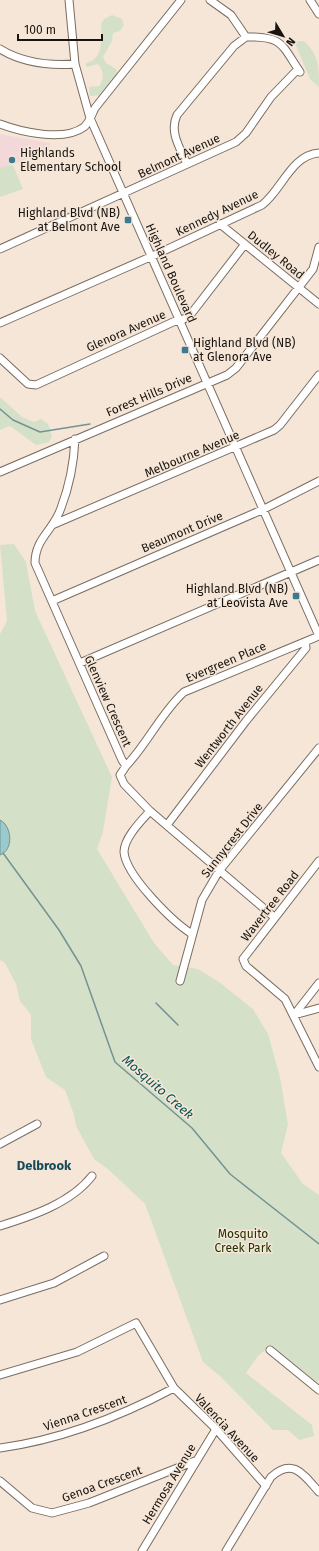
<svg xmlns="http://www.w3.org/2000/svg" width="319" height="1551" viewBox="0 0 319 1551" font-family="'Fira Sans',sans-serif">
  <rect width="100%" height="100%" fill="#f5e6d8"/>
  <!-- education -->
  <path fill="#f3d8d9" d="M 0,134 L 50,143 L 49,149 L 0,170 Z"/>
  <!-- green -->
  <path fill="#d5e0c9" d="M 112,15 L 122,19 L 124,25 L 120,31 L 113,33 L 112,41 L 103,57 L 106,63 L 116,69 L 118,75 L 102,95 L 90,96 L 89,87 L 99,86 C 104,80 104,70 98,64 L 87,67 L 85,64 C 88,62 91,62 93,60 C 103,53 102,34 101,24 L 104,19 Z
    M 294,41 L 304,41 C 319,55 319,67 319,87 L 310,79 Z
    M 13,165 L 23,189 L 0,197 L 0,168 Z
    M 0,397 L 22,417 L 34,422 L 41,419 L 48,424 L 52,436 L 49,442 L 36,445 L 10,426 L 0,430 Z
    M 14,544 L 26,562 L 35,611 L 112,777 L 103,832 L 97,849 L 154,943 L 173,965 L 198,969 L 219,982 L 253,1009 L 268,1034 L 280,1077 L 288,1125 L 281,1153 L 303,1184 L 319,1195 L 319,1380 L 317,1382 L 271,1345 L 258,1356 L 246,1373 L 312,1425 L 314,1436 L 299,1440 L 288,1430 L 273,1430 L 221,1377 L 203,1362 L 145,1204 L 109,1170 L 94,1159 L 76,1126 L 74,1115 L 65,1090 L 46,1077 L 31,1039 L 31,1015 L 20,1001 L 16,984 L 5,963 L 0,960 L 0,634 L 7,621 L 0,545 Z"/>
  <!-- water -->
  <path fill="#9acacb" stroke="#739393" d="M 0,820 C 12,826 14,850 0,855 Z"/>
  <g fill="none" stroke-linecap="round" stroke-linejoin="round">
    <!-- stream -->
    <path stroke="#739393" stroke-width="1.5" d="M 0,409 L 13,420 L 40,432 L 90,424
      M 3,853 L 59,930 L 81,966 L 115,1062 L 192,1128 L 230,1174 L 319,1244
      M 156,1003 L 178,1025"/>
    <defs>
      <path id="minor" d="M 69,0 L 75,64 L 90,118 L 319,636
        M 210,0 L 231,15 L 246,37 C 283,36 281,44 300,72
        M 310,0 L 319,14
        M 0,49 C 23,63 48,66 75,64
        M 0,124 C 21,132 64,142 84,127 C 89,123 92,114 95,108 L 181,0
        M 187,164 C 180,148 169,132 177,115 L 234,46 L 246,37
        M 220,224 L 319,304
        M 0,249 L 236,142 L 246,133 L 271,97 L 298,69
        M 0,323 L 157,254 L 262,205 C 282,190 291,155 319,153
        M 0,358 L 28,384 L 36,385 L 173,322 L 184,319 L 191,314 L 245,244
        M 75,439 C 74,461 69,487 61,508 C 54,530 35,538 35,563 L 122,760 L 126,766 L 120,775 L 124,784 L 150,811 L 274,917
        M 0,472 L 227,375 L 236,368 L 313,269 L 319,247
        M 52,525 L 274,430 L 280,425 L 319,375
        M 52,601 L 264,509 L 319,481
        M 80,663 L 319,560
        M 126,766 C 148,743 161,713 184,692 L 319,636
        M 150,811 C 141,821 124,838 124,852 C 126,876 173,922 192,934
        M 167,825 L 246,721 L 306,648 L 305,642
        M 319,861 L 243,959 L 246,966 L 285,999 L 319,1067
        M 180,981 L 202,900 L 219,871 L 319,748
        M 294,1015 L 319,983
        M 294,1015 L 319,1008
        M 0,1144 L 37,1124
        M 0,1226 C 32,1216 71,1203 92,1176
        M 0,1300 L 54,1283 L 104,1256
        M 270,1350 L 319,1390
        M 0,1375 L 77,1352 L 136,1323 L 174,1388 L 216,1429 L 266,1486
        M 0,1448 C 59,1440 121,1416 174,1388
        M 0,1481 L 32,1508 L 52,1513 L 89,1503 L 195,1461
        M 142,1551 L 216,1429
        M 226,1551 L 271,1477 C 293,1457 304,1475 319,1492"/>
    </defs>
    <!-- minor casing -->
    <use href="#minor" stroke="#7a6d61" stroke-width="9"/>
    <!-- minor -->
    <use href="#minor" stroke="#fff" stroke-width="7"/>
  </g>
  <!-- markers -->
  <g fill="#3d7a90" stroke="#f5e6d8" stroke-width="1.5">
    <circle cx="12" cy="160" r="4"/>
    <rect x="124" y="216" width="8" height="8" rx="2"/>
    <rect x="181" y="346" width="8" height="8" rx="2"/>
    <rect x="292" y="592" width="8" height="8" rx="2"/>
  </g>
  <g text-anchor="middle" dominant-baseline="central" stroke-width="3" stroke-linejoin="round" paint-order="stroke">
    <!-- poi labels -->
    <g font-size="12" fill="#19140f" stroke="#f5e6d8" text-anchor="start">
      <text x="20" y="153">Highlands<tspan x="20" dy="14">Elementary School</tspan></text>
      <text x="120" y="213" text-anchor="end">Highland Blvd (NB)<tspan x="120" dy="14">at Belmont Ave</tspan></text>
      <text x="193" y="343">Highland Blvd (NB)<tspan x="193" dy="14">at Glenora Ave</tspan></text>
      <text x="288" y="589" text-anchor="end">Highland Blvd (NB)<tspan x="288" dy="14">at Leovista Ave</tspan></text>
    </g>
    <!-- street labels -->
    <g font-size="12" fill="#19140f" stroke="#f5e6d8">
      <text transform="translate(179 156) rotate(-25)">Belmont Avenue</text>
      <text transform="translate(217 213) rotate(-26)">Kennedy Avenue</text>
      <text transform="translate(276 255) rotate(39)">Dudley Road</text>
      <text transform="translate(171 273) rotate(66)">Highland Boulevard</text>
      <text transform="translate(126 331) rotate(-24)">Glenora Avenue</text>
      <text transform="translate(149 395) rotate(-23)">Forest Hills Drive</text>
      <text transform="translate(192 454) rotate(-23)">Melbourne Avenue</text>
      <text transform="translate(182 532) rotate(-23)">Beaumont Drive</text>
      <text transform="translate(226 662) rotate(-23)">Evergreen Place</text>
      <text transform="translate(108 701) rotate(66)">Glenview Crescent</text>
      <text transform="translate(229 726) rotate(-52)">Wentworth Avenue</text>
      <text transform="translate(232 840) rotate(-52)">Sunnycrest Drive</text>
      <text transform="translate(270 906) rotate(-52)">Wavertree Road</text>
      <text transform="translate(85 1413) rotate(-19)">Vienna Crescent</text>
      <text transform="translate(227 1428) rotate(47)">Valencia Avenue</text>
      <text transform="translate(102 1484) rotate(-20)">Genoa Crescent</text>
      <text transform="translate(169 1484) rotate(-59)">Hermosa Avenue</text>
    </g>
    <!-- park labels -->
    <g font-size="12" fill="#213300" stroke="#f5e6d8">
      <text x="243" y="1234">Mosquito<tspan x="243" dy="14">Creek Park</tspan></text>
    </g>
    <!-- water labels -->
    <g font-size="13" font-style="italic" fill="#085052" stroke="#f5e6d8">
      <text transform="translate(158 1087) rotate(41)">Mosquito Creek</text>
    </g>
    <!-- neighbourhood labels -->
    <g font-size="13" font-weight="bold" fill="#174a5b" stroke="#f5e6d8">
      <text x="44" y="1165">Delbrook</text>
    </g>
  </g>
  <!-- north arrow -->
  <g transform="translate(283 36) rotate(128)" stroke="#f5e6d8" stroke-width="3" paint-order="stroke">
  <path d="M0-3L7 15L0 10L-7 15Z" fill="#19140f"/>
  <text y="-6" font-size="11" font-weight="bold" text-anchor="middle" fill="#19140f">N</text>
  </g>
  <!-- scale -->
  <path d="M18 34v6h84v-6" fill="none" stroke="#19140f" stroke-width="2"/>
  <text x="24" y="34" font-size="12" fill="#19140f" stroke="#f5e6d8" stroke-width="3" paint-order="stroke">100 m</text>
</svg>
